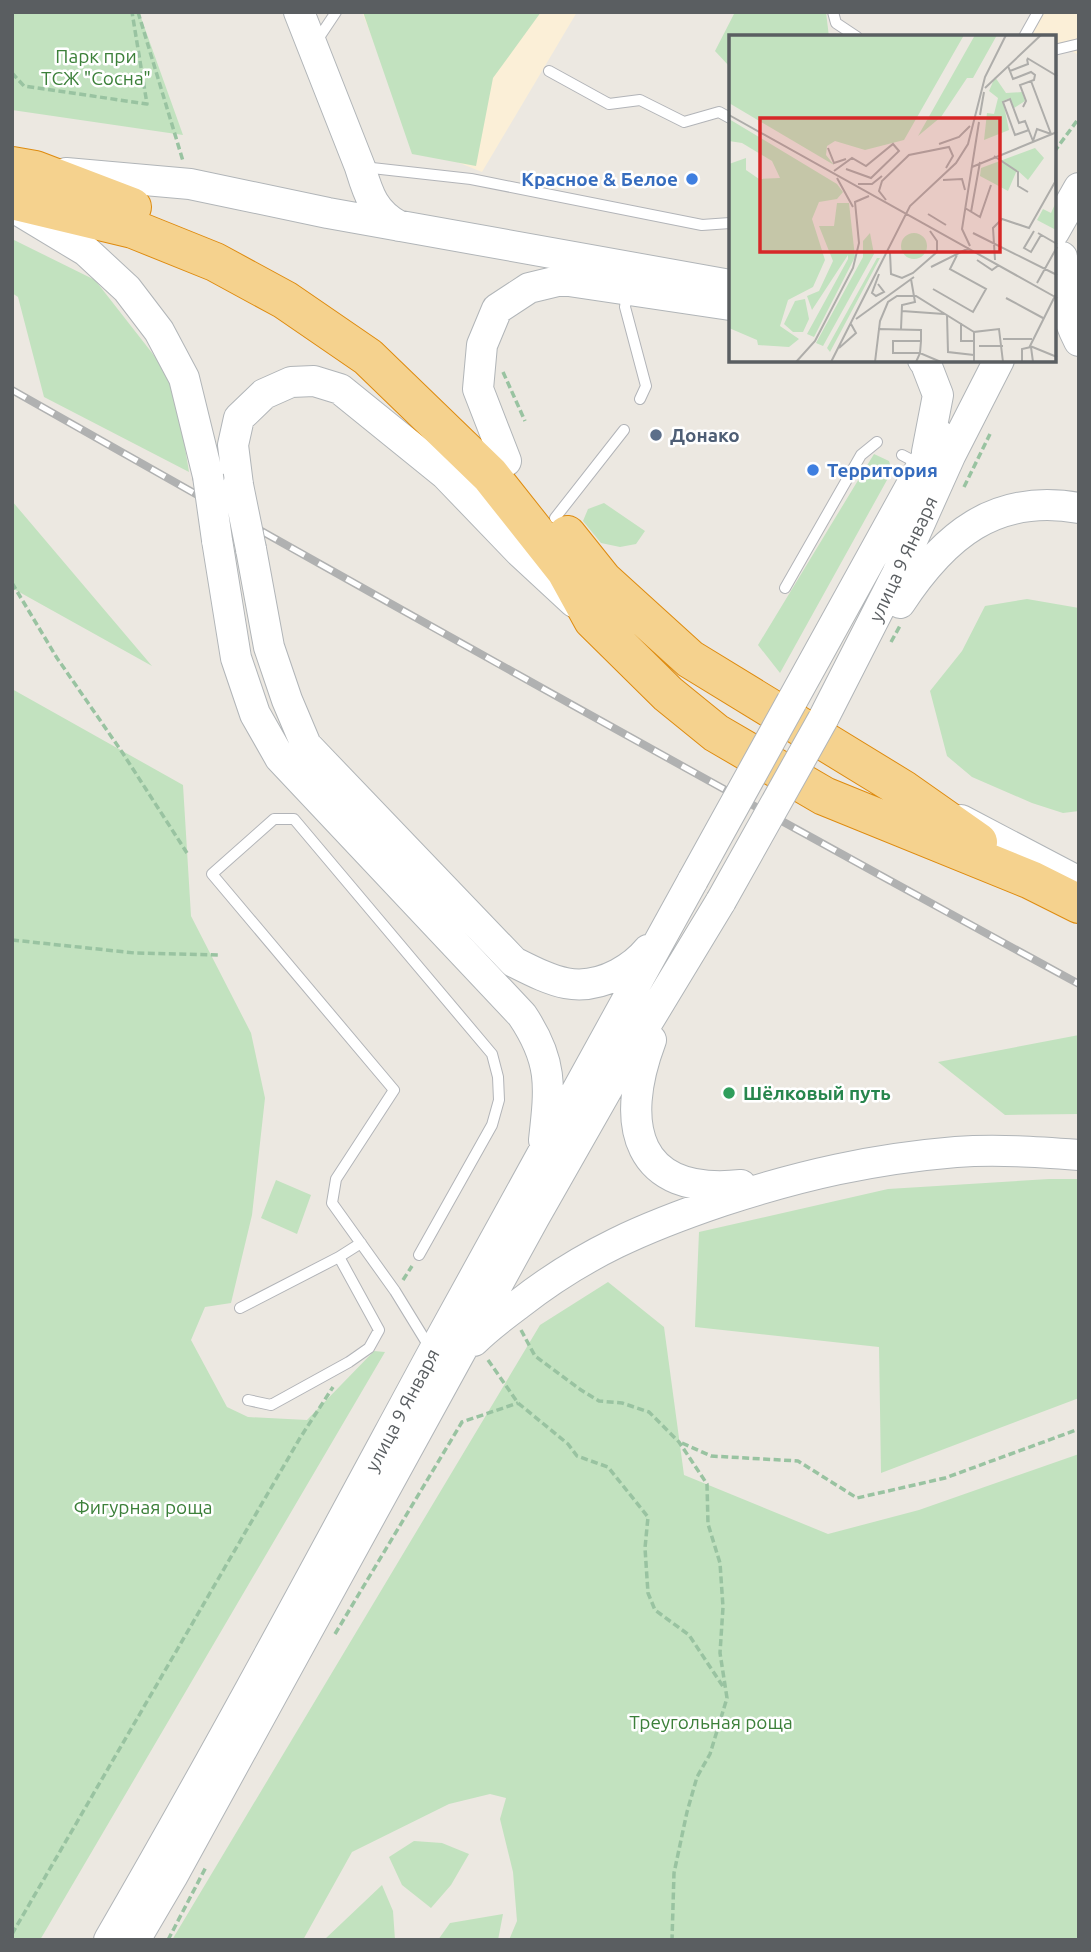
<svg xmlns="http://www.w3.org/2000/svg" width="1091" height="1952" viewBox="0 0 1091 1952" font-family="Ubuntu,sans-serif">
  <rect width="100%" height="100%" fill="#ece8e1"/>
  <!-- commercial -->
  <path fill="#fbefd7" d="M 362,12 L 577,12 L 482,172 L 415,145 Z
    M 1040,12 L 1079,12 L 1079,55 L 1054,43 L 1054,37 L 1041,37 L 1030,31 Z"/>
  <!-- green -->
  <path fill="#c2e2bf" d="M 12,12 L 139,12 L 183,135 L 12,110 Z
    M 363,12 L 541,12 L 493,78 L 476,166 L 412,154 Z
    M 735,12 L 826,12 L 829,37 L 730,37 L 729,66 L 715,51 Z
    M 12,239 L 95,280 L 174,381 L 189,472 L 44,397 L 18,297 L 12,293 Z
    M 874,454 L 889,461 L 892,471 L 780,673 L 758,645 Z
    M 12,501 L 152,666 L 12,588 Z
    M 604,503 L 645,531 L 636,544 L 620,547 L 601,543 L 583,521 L 588,509 Z
    M 1027,599 L 1079,608 L 1079,811 L 1063,813 L 1032,803 L 972,777 L 947,756 L 930,691 L 962,651 L 985,606 Z
    M 12,689 L 183,785 L 191,916 L 251,1033 L 265,1098 L 252,1215 L 231,1303 L 205,1307 L 191,1340 L 227,1407 L 248,1417 L 307,1420 L 374,1351 L 385,1352 L 40,1940 L 12,1940 Z
    M 1079,1035 L 1079,1114 L 1005,1115 L 938,1062 Z
    M 1049,1179 L 1079,1179 L 1079,1398 L 881,1473 L 879,1347 L 695,1327 L 699,1232 L 888,1189 Z
    M 276,1180 L 311,1195 L 297,1234 L 261,1218 Z
    M 608,1282 L 664,1327 L 684,1475 L 828,1534 L 919,1510 L 1079,1454 L 1079,1940 L 509,1940 L 517,1921 L 513,1872 L 500,1819 L 506,1798 L 490,1794 L 449,1804 L 352,1852 L 303,1940 L 172,1940 L 540,1325 Z
    M 414,1841 L 442,1843 L 469,1854 L 451,1885 L 431,1908 L 402,1885 L 389,1857 Z
    M 382,1885 L 393,1911 L 395,1940 L 324,1940 Z
    M 503,1914 L 498,1940 L 438,1940 L 450,1923 Z"/>
  <g fill="none" stroke-linecap="round" stroke-linejoin="round">
    <defs>
      <path id="lane" d="M 833,12 L 836,23 L 857,37
        M 1024,37 L 1038,12
        M 316,42 L 336,12
        M 1054,50 L 1079,44
        M 549,71 L 609,104 L 640,100 L 684,122 L 719,112 L 730,118
        M 363,167 L 471,179 L 702,225 L 730,223
        M 627,293 L 625,307 L 646,386 L 640,399
        M 902,455 L 921,465
        M 555,518 L 624,430
        M 785,588 L 861,455 L 877,442
        M 419,1255 L 492,1125 L 499,1100 L 498,1077 L 492,1054 L 294,819 L 274,819 L 212,874 L 394,1090 L 336,1179 L 332,1203 L 395,1291 L 430,1348
        M 240,1308 L 339,1257 L 361,1243
        M 248,1400 L 271,1405 L 349,1362 L 369,1348 L 379,1330 L 339,1257"/>
      <path id="secondary" d="M 299,12 L 360,167 C 368,193 373,212 399,226
        M 66,173 L 190,184 L 328,213 L 730,285
        M 13,207 L 86,251 L 127,289 L 159,331 L 184,378 L 208,476
        M 1054,232 L 1079,188
        M 1062,257 C 1062,290 1064,312 1079,341
        M 923,360 L 926,364 L 938,395 L 927,452
        M 506,461 L 478,389 L 482,345 L 497,309 L 529,288 L 562,280 L 730,305
        M 238,485 L 233,445 L 239,418 L 264,394 L 291,382 L 314,381 L 340,389 L 445,474 L 520,552 L 574,602
        M 217,540 L 236,658 L 255,714 L 280,758 L 522,1015 C 553,1061 550,1086 544,1140
        M 251,549 L 269,647 L 287,700 L 306,745 L 514,962 C 552,981 578,995 618,974 C 631,967 639,961 648,950
        M 900,603 C 944,536 995,493 1079,508
        M 792,701 L 939,435
        M 823,719 L 897,574 L 950,456 L 999,360
        M 961,820 L 1079,882
        M 651,1040 C 619,1125 635,1196 741,1185
        M 474,1341 C 488,1327 503,1316 519,1304 C 584,1253 645,1227 722,1201 C 802,1175 872,1159 956,1152 C 997,1149 1038,1152 1079,1155
        M 109,1940 C 221,1747 326,1550 432,1354 C 518,1195 607,1039 693,880
        M 135,1940 L 172,1877 L 534,1218 L 609,1086 L 721,901"/>
      <path id="highway" d="M 12,166 L 35,170 L 132,207
        M 12,200 L 133,229 L 215,262 L 285,300 L 368,357 L 490,475 L 566,571 L 593,620 L 668,694 L 716,733 L 824,796 L 1031,880 L 1079,904
        M 567,535 L 603,580 L 690,659 L 904,790 L 978,842"/>
    </defs>
    <!-- lane casing -->
    <use href="#lane" stroke="#b2b4b8" stroke-width="12"/>
    <!-- secondary casing -->
    <use href="#secondary" stroke="#b1b5b8" stroke-width="32"/>
    <!-- highway casing -->
    <use href="#highway" stroke="#de8b0f" stroke-width="40"/>
    <!-- path -->
    <path stroke="#99c3a1" stroke-width="3.5" stroke-dasharray="7 3.5" stroke-linecap="butt" d="M 138,12 L 183,161
      M 12,73 L 24,86 L 147,104 L 132,12
      M 1054,152 L 1079,118
      M 503,372 L 525,421
      M 964,487 L 990,434
      M 12,583 L 57,658 L 122,752 L 187,853
      M 891,642 L 901,624
      M 12,940 L 135,953 L 219,955
      M 403,1280 L 412,1266
      M 521,1330 L 535,1356 L 581,1390 L 599,1401 L 622,1403 L 649,1412 L 679,1442 L 707,1484 L 708,1524 L 720,1563 L 723,1607 L 720,1653 L 727,1698 L 710,1754 L 697,1777 L 687,1812 L 674,1873 L 672,1940
      M 488,1360 L 518,1403 L 568,1444 L 577,1456 L 608,1467 L 648,1517 L 645,1548 L 648,1593 L 655,1610 L 689,1635 L 724,1688
      M 682,1443 L 711,1456 L 798,1461 L 857,1498 L 945,1478 L 1079,1429
      M 335,1634 L 462,1422 L 518,1403
      M 12,1934 L 300,1438 L 333,1387
      M 168,1940 L 206,1867"/>
    <!-- lane -->
    <use href="#lane" stroke="#fff" stroke-width="10"/>
    <!-- secondary -->
    <use href="#secondary" stroke="#fff" stroke-width="30"/>
    <!-- highway -->
    <use href="#highway" stroke="#f5d28e" stroke-width="38"/>
    <defs>
      <path id="rail" d="M 12,390 C 366,591 721,789 1079,984"/>
    </defs>
    <!-- rail casing -->
    <use href="#rail" stroke="#b0b1b1" stroke-width="8"/>
    <!-- rail -->
    <use href="#rail" stroke="#fff" stroke-width="5" stroke-dasharray="16" stroke-linecap="butt"/>
    <defs>
      <path id="secondary-bridge" d="M 208,476 L 217,540
        M 238,485 L 251,549
        M 693,880 L 792,701
        M 721,901 L 823,719"/>
    </defs>
    <!-- secondary-bridge casing -->
    <use href="#secondary-bridge" stroke="#b1b5b8" stroke-width="32" stroke-linecap="butt"/>
    <!-- secondary-bridge -->
    <use href="#secondary-bridge" stroke="#fff" stroke-width="30"/>
  </g>
  <!-- markers -->
  <g fill="#3f7fe0" stroke="#fff" stroke-width="2.5">
    <circle cx="692" cy="179" r="7"/>
    <circle cx="813" cy="470" r="7"/>
  </g>
  <circle fill="#5c6f8a" stroke="#fff" stroke-width="2.5" cx="656" cy="435" r="7"/>
  <circle fill="#2e9e5b" stroke="#fff" stroke-width="2.5" cx="729" cy="1093" r="7"/>
  <g text-anchor="middle" dominant-baseline="central" stroke-width="5" stroke-linejoin="round" paint-order="stroke">
    <!-- park labels -->
    <g font-size="19" fill="#3c803a" stroke="#fff">
      <text x="96" y="56">Парк при<tspan x="96" dy="22">ТСЖ "Сосна"</tspan></text>
      <text x="143" y="1507">Фигурная роща</text>
      <text x="711" y="1722">Треугольная роща</text>
    </g>
    <!-- shop labels -->
    <g font-size="19" font-weight="bold" fill="#366cbe" stroke="#fff" text-anchor="end">
      <text x="678" y="179">Красное &amp; Белое</text>
      <text x="827" y="470" text-anchor="start">Территория</text>
    </g>
    <!-- service labels -->
    <g font-size="19" font-weight="bold" fill="#4e5e75" stroke="#fff" text-anchor="start">
      <text x="670" y="435">Донако</text>
    </g>
    <!-- street labels -->
    <g font-size="19" fill="#5a5e61" stroke="#fff">
      <text transform="translate(903 559) rotate(-65)">улица 9 Января</text>
      <text transform="translate(402 1410) rotate(-62)">улица 9 Января</text>
    </g>
    <!-- leisure labels -->
    <g font-size="19" font-weight="bold" fill="#27864d" stroke="#fff" text-anchor="start">
      <text x="743" y="1093">Шёлковый путь</text>
    </g>
  </g>
  <!-- overview -->
  <g transform="translate(729 35)">
    <rect width="327" height="327" fill="#ece8e1"/>
    <path d="M 0,0 L 235,0 L 175,105 L 136,115 L 106,106 L 98,111 L 97,120 L 105,130 L 0,68 ZM 246,0 L 268,0 L 244,43 L 238,43 L 212,82 L 189,101 ZM 266,42 L 277,58 L 293,57 L 296,66 L 285,73 L 281,63 L 274,66 L 280,95 L 255,105 L 258,78 L 265,79 L 269,63 L 260,56 ZM 0,84 L 108,149 L 114,157 L 108,164 L 90,167 L 83,184 L 96,225 L 84,252 L 59,265 L 51,291 L 70,304 L 60,312 L 29,310 L 28,305 L 0,293 L 0,129 L 17,123 L 17,135 L 30,144 L 51,143 L 43,126 L 13,108 L 0,106 ZM 306,113 L 315,123 L 299,145 L 288,135 L 279,156 L 251,141 L 252,133 ZM 327,167 L 327,195 L 308,185 L 314,174 L 322,178 ZM 108,168 L 120,168 L 126,222 L 85,302 L 78,299 L 119,224 L 119,220 L 83,275 L 78,261 L 90,256 L 104,226 L 90,191 L 105,191 ZM172 211a13 13 0 1 1 26 0a13 13 0 1 1-26 0ZM 141,198 L 145,219 L 94,311 L 87,308 L 134,222 L 134,206 ZM 148,223 L 151,223 L 101,317 L 98,313 ZM 76,264 L 80,284 L 74,297 L 64,297 L 55,289 L 66,266 Z" fill="#c2e2bf"/>
    <path fill="none" stroke="#aeadaa" stroke-width="2" d="M 298,23 L 328,41M 279,31 L 284,44 L 302,37 L 306,40 L 305,45 L 291,50 L 297,66 L 294,72M 281,36 L 299,29 L 298,24M 302,46 L 322,99M 256,53 L 312,0M 0,80 L 328,263M 251,80 L 255,57M 300,95 L 286,100 L 274,67 L 281,64 L 290,88 L 296,86 L 304,106M 304,106 L 308,94 L 322,99M 210,109 L 230,102 L 241,91M 99,113 L 105,128 L 117,124M 265,121 L 289,137 L 289,151 L 299,157M 243,132 L 328,97M 105,136 L 123,123 L 137,131 L 164,109 L 170,116 L 142,143 L 117,134M 108,143 L 124,172M 214,145 L 233,144 L 236,155M 129,149 L 143,149 L 153,141M 157,165 L 150,156 L 153,146 L 180,120 L 220,112 L 224,121 L 217,133M 236,173 L 251,182 L 262,150M 242,177 L 251,127M 199,179 L 217,190M 305,196 L 295,213 L 302,217 L 312,200M 244,198 L 328,240M 309,198 L 328,209M 241,211 L 233,194 L 250,87M 161,218 L 162,239 L 173,243 L 184,238 L 208,217 L 208,206 L 201,196M 248,225 L 263,235 L 270,230M 266,225 L 264,193 L 273,184 L 300,193 L 326,147 L 327,122M 202,232 L 240,213M 308,248 L 328,212M 149,249 L 155,257 L 147,261 L 143,258 L 150,239M 204,254 L 244,277 L 257,254 L 221,234 L 228,220M 327,259 L 301,311 L 328,322M 277,263 L 314,283M 173,276 L 215,279M 218,280 L 219,317 L 245,320M 127,284 L 185,242M 232,288 L 232,306 L 245,306M 149,294 L 192,295 L 192,306 L 191,318 L 164,318 L 164,306 L 192,306M 172,294 L 173,270 L 186,267 L 182,244M 274,304 L 303,304M 250,311 L 274,311M 110,313 L 127,298 L 122,289M 67,327 L 86,306 L 124,233 L 130,208 L 126,167 L 140,161M 102,327 L 181,171 L 227,128 L 239,109 L 256,42 L 277,0M 146,327 L 151,286 L 159,267 L 168,261 L 187,261 L 245,297M 187,327 L 191,318 L 212,327M 245,327 L 245,297 L 270,294 L 274,327M 283,327 L 293,327 L 293,314 L 302,312 L 304,327"/>
    <path fill="#d62828" fill-opacity="0.15" stroke="#d62828" stroke-width="3.5" d="M 31,83 L 271,83 L 271,217 L 31,217 Z"/>
    <rect width="327" height="327" fill="none" stroke="#5a5e61" stroke-width="3.5"/>
  </g>
  <!-- border -->
  <rect width="1091" height="1952" fill="none" stroke="#5a5e61" stroke-width="28"/>
</svg>
